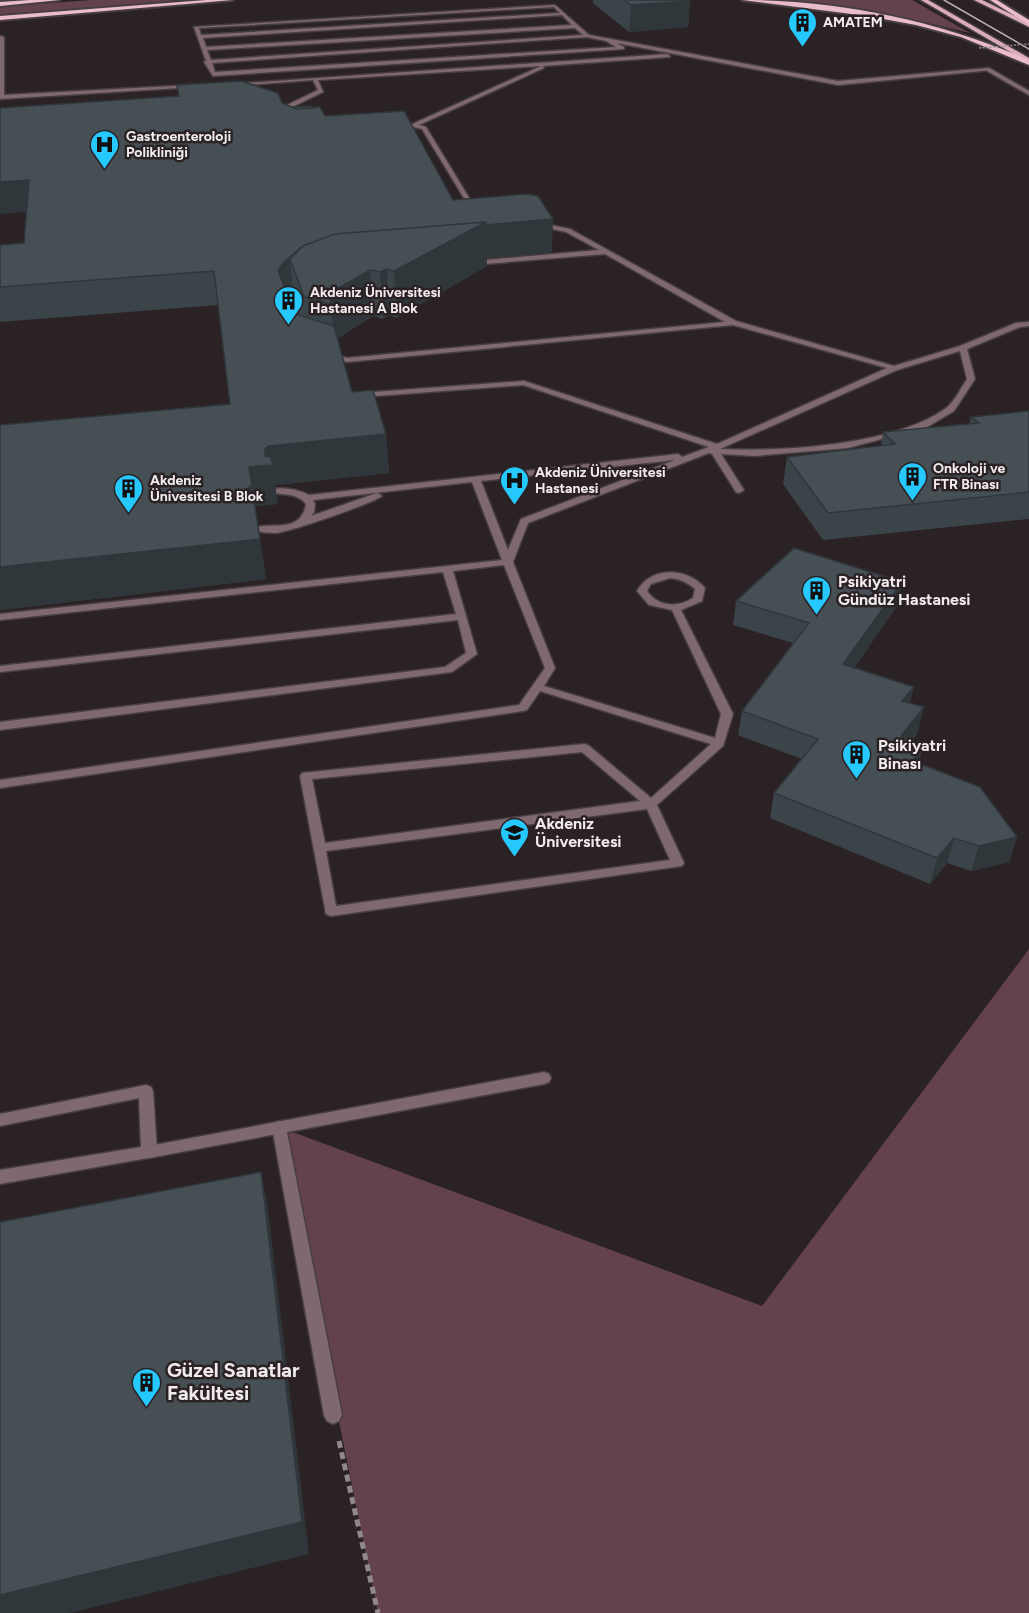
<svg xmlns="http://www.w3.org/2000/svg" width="1029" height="1613" viewBox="0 0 1029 1613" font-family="Figtree,sans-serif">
  <rect width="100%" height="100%" fill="#2b2226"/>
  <!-- green -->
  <path fill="#64414f" d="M 91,0 L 181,0 L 0,15 L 0,7 Z
    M 770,0 L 912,0 L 970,33 L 902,17 Z
    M 1029,949 L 1029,1613 L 378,1613 L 279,1127 L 762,1306 Z"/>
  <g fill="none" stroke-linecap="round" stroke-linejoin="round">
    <defs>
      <path id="service" d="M 555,5 L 589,35 L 838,81 L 989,68 L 992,70 L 838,85 L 617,43 L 624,47 L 624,49 L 213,76 L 204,62 L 206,61 L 194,27 ZM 554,7 L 560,13 L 201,35 L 199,28 ZM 562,15 L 572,25 L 206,47 L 203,38 ZM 575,28 L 583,35 L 211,60 L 207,50 ZM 587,37 L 606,41 L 616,47 L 215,72 L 212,63 Z
        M 0,36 L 4,37 L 4,95 L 192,85 L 195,87 L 0,99 Z
        M 668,54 L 670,57 L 543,66 L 544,68 L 419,125 L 426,127 L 471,201 L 483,209 L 480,211 L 467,203 L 422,129 L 408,126 L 541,66 L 318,80 L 323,92 L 286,110 L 288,118 L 285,120 L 282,118 L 281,108 L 318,90 L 313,80 L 234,86 L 231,84 Z
        M 536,222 L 570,229 L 736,321 L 894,366 L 960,346 L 1016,323 L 1029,322 L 1029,326 L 1020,327 L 967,349 L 975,379 L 954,411 L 927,427 L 848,448 L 754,456 L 721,454 L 744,490 L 739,493 L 736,492 L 712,454 L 709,453 L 528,523 L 513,562 L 555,668 L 544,686 L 715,738 L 721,714 L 672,610 L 649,605 L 637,591 C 651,566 687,567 705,588 L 702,601 L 681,610 L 733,714 L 723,746 L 657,805 L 684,863 L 682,866 L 331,916 L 326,914 L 300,776 L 302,773 L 584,744 L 588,745 L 651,798 L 711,744 L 540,691 L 527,710 L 523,711 L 0,788 L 0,780 L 519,705 L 545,668 L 504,565 L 453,571 L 477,654 L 452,672 L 0,730 L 0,722 L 445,667 L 466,653 L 458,620 L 0,672 L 0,666 L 456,614 L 443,572 L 0,620 L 0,614 L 502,560 L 472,482 L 313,500 L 315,504 L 314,512 L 311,516 L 374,494 L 377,493 L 382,496 C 371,504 289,532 276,533 C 268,533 259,533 253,529 C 267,520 301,536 306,504 C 297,493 285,495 272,493 L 272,489 C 285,487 297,489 309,495 L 678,454 L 682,457 L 709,447 L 523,385 L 363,397 L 360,397 L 360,393 L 524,381 L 717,444 L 887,368 L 733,325 L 347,362 L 323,354 L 327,352 L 347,358 L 725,322 L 605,254 L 473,265 L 470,263 L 473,261 L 599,250 L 566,232 L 534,225 L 534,223 ZM 960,351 L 967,379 C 961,388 954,403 945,409 C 894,445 783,452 720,449 L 897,370 ZM 675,460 L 521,519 L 508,550 L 481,481 ZM 670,578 C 680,579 687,582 695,589 L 693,598 C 678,608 658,607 647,591 L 651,584 ZM 582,752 L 640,801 L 325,843 L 312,779 ZM 647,809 L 670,860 L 336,906 L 326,851 Z
        M 305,285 L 312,287 L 296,295 L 292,304 L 296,315 L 289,317 L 284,304 L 290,292 Z
        M 146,1085 L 151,1087 L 153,1091 L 157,1152 L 154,1157 L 0,1184 L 0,1170 L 141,1147 L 139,1098 L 0,1126 L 0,1114 Z
        M 279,1121 L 284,1123 L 286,1127 L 342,1415 L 339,1421 L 333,1424 L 327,1421 L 324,1415 L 272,1127 L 274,1123 Z"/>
      <path id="minor" d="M 987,69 L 991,69 L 1029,91 L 1029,95 L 987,71 Z
        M 544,1072 L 549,1074 L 551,1078 L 549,1082 L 544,1084 L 149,1158 L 144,1157 L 141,1152 L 144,1147 L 149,1146 Z"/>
      <path id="primary" d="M 921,0 L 928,0 L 1029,58 L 1029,63 Z
        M 974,0 L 982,0 L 1029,23 L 1029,27 Z"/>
      <path id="trunk" d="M 30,0 L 60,0 L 0,6 L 0,2 Z
        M 206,0 L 233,0 L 0,20 L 0,16 Z
        M 742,0 C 840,0 939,21 1029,60 L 1029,65 L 961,37 L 916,25 L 867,16 Z
        M 990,0 L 997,0 L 1029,20 L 1029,25 Z"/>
    </defs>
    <!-- service casing -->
    <use href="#service" stroke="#473e42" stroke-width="3"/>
    <!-- minor casing -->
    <use href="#minor" stroke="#473e42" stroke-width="3"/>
    <!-- primary casing -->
    <use href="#primary" stroke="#473e42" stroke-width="3"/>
    <!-- trunk casing -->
    <use href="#trunk" stroke="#473e42" stroke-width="4"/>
    <!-- path -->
    <path stroke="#90898c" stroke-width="5" stroke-dasharray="7 4.5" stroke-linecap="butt" d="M 339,1441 L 378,1613"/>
    <!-- service -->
    <use href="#service" fill="#806871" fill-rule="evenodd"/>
    <!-- minor -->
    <use href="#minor" fill="#806871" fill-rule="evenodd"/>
    <!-- primary -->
    <use href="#primary" fill="#dcabbe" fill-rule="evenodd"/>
    <!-- trunk -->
    <use href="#trunk" fill="#eabacd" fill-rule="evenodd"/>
    <!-- tram -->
    <path stroke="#b9b2b5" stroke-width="1.5" d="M 944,0 L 1029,49"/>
    <!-- path-bridge -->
    <path stroke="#90898c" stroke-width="1.5" stroke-dasharray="2 1.5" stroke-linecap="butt" d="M 979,48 L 1029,44"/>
  </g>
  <!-- wall -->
  <path fill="#3b4448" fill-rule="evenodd" d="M 593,0 L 688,0 L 690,1 L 688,27 L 629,32 L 593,3 Z
    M 282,103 L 292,107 L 314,108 L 453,200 L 552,252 L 487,258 L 487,266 L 397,318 L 389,315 L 383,319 L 373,316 L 338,338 L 352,392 L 386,434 L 389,473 L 275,485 L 278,504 L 255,506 L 266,579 L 0,610 L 0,425 L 230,404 L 218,305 L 0,322 L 0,245 L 24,243 L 27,212 ZM 293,292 L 295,305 L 298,315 L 295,314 L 288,296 Z
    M 1029,411 L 1029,519 L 823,540 L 783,484 L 787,457 L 881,446 L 883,432 L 969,424 L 971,417 Z
    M 902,582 L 897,606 L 854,668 L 910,703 L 918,732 L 912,741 L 919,764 L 1017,837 L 1009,862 L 971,871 L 947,863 L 930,884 L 770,818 L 774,793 L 802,759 L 738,735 L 742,711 L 793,643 L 733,625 L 736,601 Z"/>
  <!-- shaded-wall -->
  <path fill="#30373b" d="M 690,1 L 688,27 L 629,32 L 631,5 Z
    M 29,180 L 36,211 L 0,214 L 0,182 Z
    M 553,219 L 552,252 L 487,258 L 487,266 L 397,318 L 394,271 L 406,265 L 290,259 L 293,292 L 287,296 L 278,270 L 284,262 L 303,247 L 486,222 Z
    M 387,269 L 389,315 L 383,319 L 380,272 Z
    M 370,270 L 373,316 L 334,340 L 331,304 L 328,294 Z
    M 386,434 L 389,473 L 275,485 L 278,504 L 255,506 L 245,490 L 249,467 L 265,456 L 265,449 L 269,446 Z
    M 260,539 L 266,579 L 0,610 L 0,567 Z
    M 902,582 L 897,606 L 839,689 L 843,664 Z
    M 914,687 L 908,711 L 902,701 Z
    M 924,707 L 918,732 L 896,761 L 901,736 Z
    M 923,746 L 917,771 L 913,761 Z
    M 1017,837 L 1009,862 L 971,871 L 979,846 Z
    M 954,838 L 947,863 L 930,884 L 937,858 Z
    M 261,1172 L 268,1209 L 309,1554 L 70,1613 L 0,1613 L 0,1595 Z"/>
  <!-- building -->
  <path fill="#454f54" stroke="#30373b" stroke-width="1.5" d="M 624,0 L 688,0 L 690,1 L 631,5 Z
    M 241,81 L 278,93 L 282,103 L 296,109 L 320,107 L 325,116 L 404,111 L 453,200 L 527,194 L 538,196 L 553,219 L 486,225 L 486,222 L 335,234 L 303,246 L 284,262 L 278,270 L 295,314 L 334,326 L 352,392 L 373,390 L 386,434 L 269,446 L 265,449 L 265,456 L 271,457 L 273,465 L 249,467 L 252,485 L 245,490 L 253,494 L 260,539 L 0,567 L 0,425 L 230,404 L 214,271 L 0,287 L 0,245 L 24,243 L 29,180 L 0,182 L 0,108 L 179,96 L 177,85 Z
    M 312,106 L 314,108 L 296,109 L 292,107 Z
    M 486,222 L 394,271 L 387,269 L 380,272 L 370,270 L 328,294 L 331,304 L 304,297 L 290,259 L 303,246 L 335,234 Z
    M 1029,411 L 1029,492 L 828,513 L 787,457 L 895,444 L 883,432 L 979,423 L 971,417 Z
    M 794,548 L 902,582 L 843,664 L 914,687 L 902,701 L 924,707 L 901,736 L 923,746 L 913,761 L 980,787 L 1017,837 L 979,846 L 954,838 L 937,858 L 774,793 L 818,739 L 742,711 L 809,623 L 736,601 Z
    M 261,1172 L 302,1522 L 0,1595 L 0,1222 Z"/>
  <!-- icons -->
  <defs>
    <symbol id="building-pin" viewBox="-11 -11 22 30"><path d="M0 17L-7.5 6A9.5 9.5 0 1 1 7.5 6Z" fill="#25c9fe" stroke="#2b2226"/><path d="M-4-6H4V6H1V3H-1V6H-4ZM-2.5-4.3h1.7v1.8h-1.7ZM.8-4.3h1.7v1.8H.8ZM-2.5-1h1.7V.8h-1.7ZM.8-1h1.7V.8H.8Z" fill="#111"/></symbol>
    <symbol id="hospital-pin" viewBox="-11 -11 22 30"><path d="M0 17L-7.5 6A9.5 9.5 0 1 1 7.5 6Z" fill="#25c9fe" stroke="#2b2226"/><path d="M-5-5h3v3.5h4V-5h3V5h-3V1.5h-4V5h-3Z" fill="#111"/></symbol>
    <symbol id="university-pin" viewBox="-11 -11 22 30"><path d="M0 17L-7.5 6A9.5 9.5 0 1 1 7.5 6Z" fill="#25c9fe" stroke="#2b2226"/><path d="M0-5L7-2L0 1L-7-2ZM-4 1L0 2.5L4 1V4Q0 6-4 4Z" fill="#111"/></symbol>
  </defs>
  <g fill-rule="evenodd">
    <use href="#building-pin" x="786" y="6" width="33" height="45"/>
    <use href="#hospital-pin" x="88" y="128" width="33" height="45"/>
    <use href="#building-pin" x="272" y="284" width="33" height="45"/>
    <use href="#building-pin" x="896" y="460" width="33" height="45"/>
    <use href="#hospital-pin" x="498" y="464" width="33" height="45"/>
    <use href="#building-pin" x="112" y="472" width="33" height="45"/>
    <use href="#building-pin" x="800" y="574" width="33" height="45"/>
    <use href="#building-pin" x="840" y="738" width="33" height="45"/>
    <use href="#university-pin" x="498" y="816" width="33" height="45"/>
    <use href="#building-pin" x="130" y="1366" width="33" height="45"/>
  </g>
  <g text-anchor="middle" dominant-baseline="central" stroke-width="5" stroke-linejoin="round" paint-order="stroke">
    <!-- far-poi labels -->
    <g font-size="14" font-weight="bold" fill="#f1ebed" stroke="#2b2226" text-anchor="start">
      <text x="823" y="22">AMATEM</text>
      <text x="126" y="136">Gastroenteroloji<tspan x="126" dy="16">Polikliniği</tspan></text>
      <text x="310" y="292">Akdeniz Üniversitesi<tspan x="310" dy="16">Hastanesi A Blok</tspan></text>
      <text x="933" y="468">Onkoloji ve<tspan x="933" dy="16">FTR Binası</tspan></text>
      <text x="535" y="472">Akdeniz Üniversitesi<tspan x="535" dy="16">Hastanesi</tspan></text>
      <text x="150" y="480">Akdeniz<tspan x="150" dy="16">Ünivesitesi B Blok</tspan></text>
    </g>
    <!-- poi labels -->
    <g font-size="16" font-weight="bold" fill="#f1ebed" stroke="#2b2226" text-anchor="start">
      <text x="838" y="581">Psikiyatri<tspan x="838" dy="18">Gündüz Hastanesi</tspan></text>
      <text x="878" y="745">Psikiyatri<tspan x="878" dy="18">Binası</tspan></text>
      <text x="535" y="823">Akdeniz<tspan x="535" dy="18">Üniversitesi</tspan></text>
    </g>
    <!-- near-poi labels -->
    <g font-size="20" font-weight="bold" fill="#f1ebed" stroke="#2b2226" text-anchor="start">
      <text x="167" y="1370">Güzel Sanatlar<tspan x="167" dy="23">Fakültesi</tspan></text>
    </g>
  </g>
</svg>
